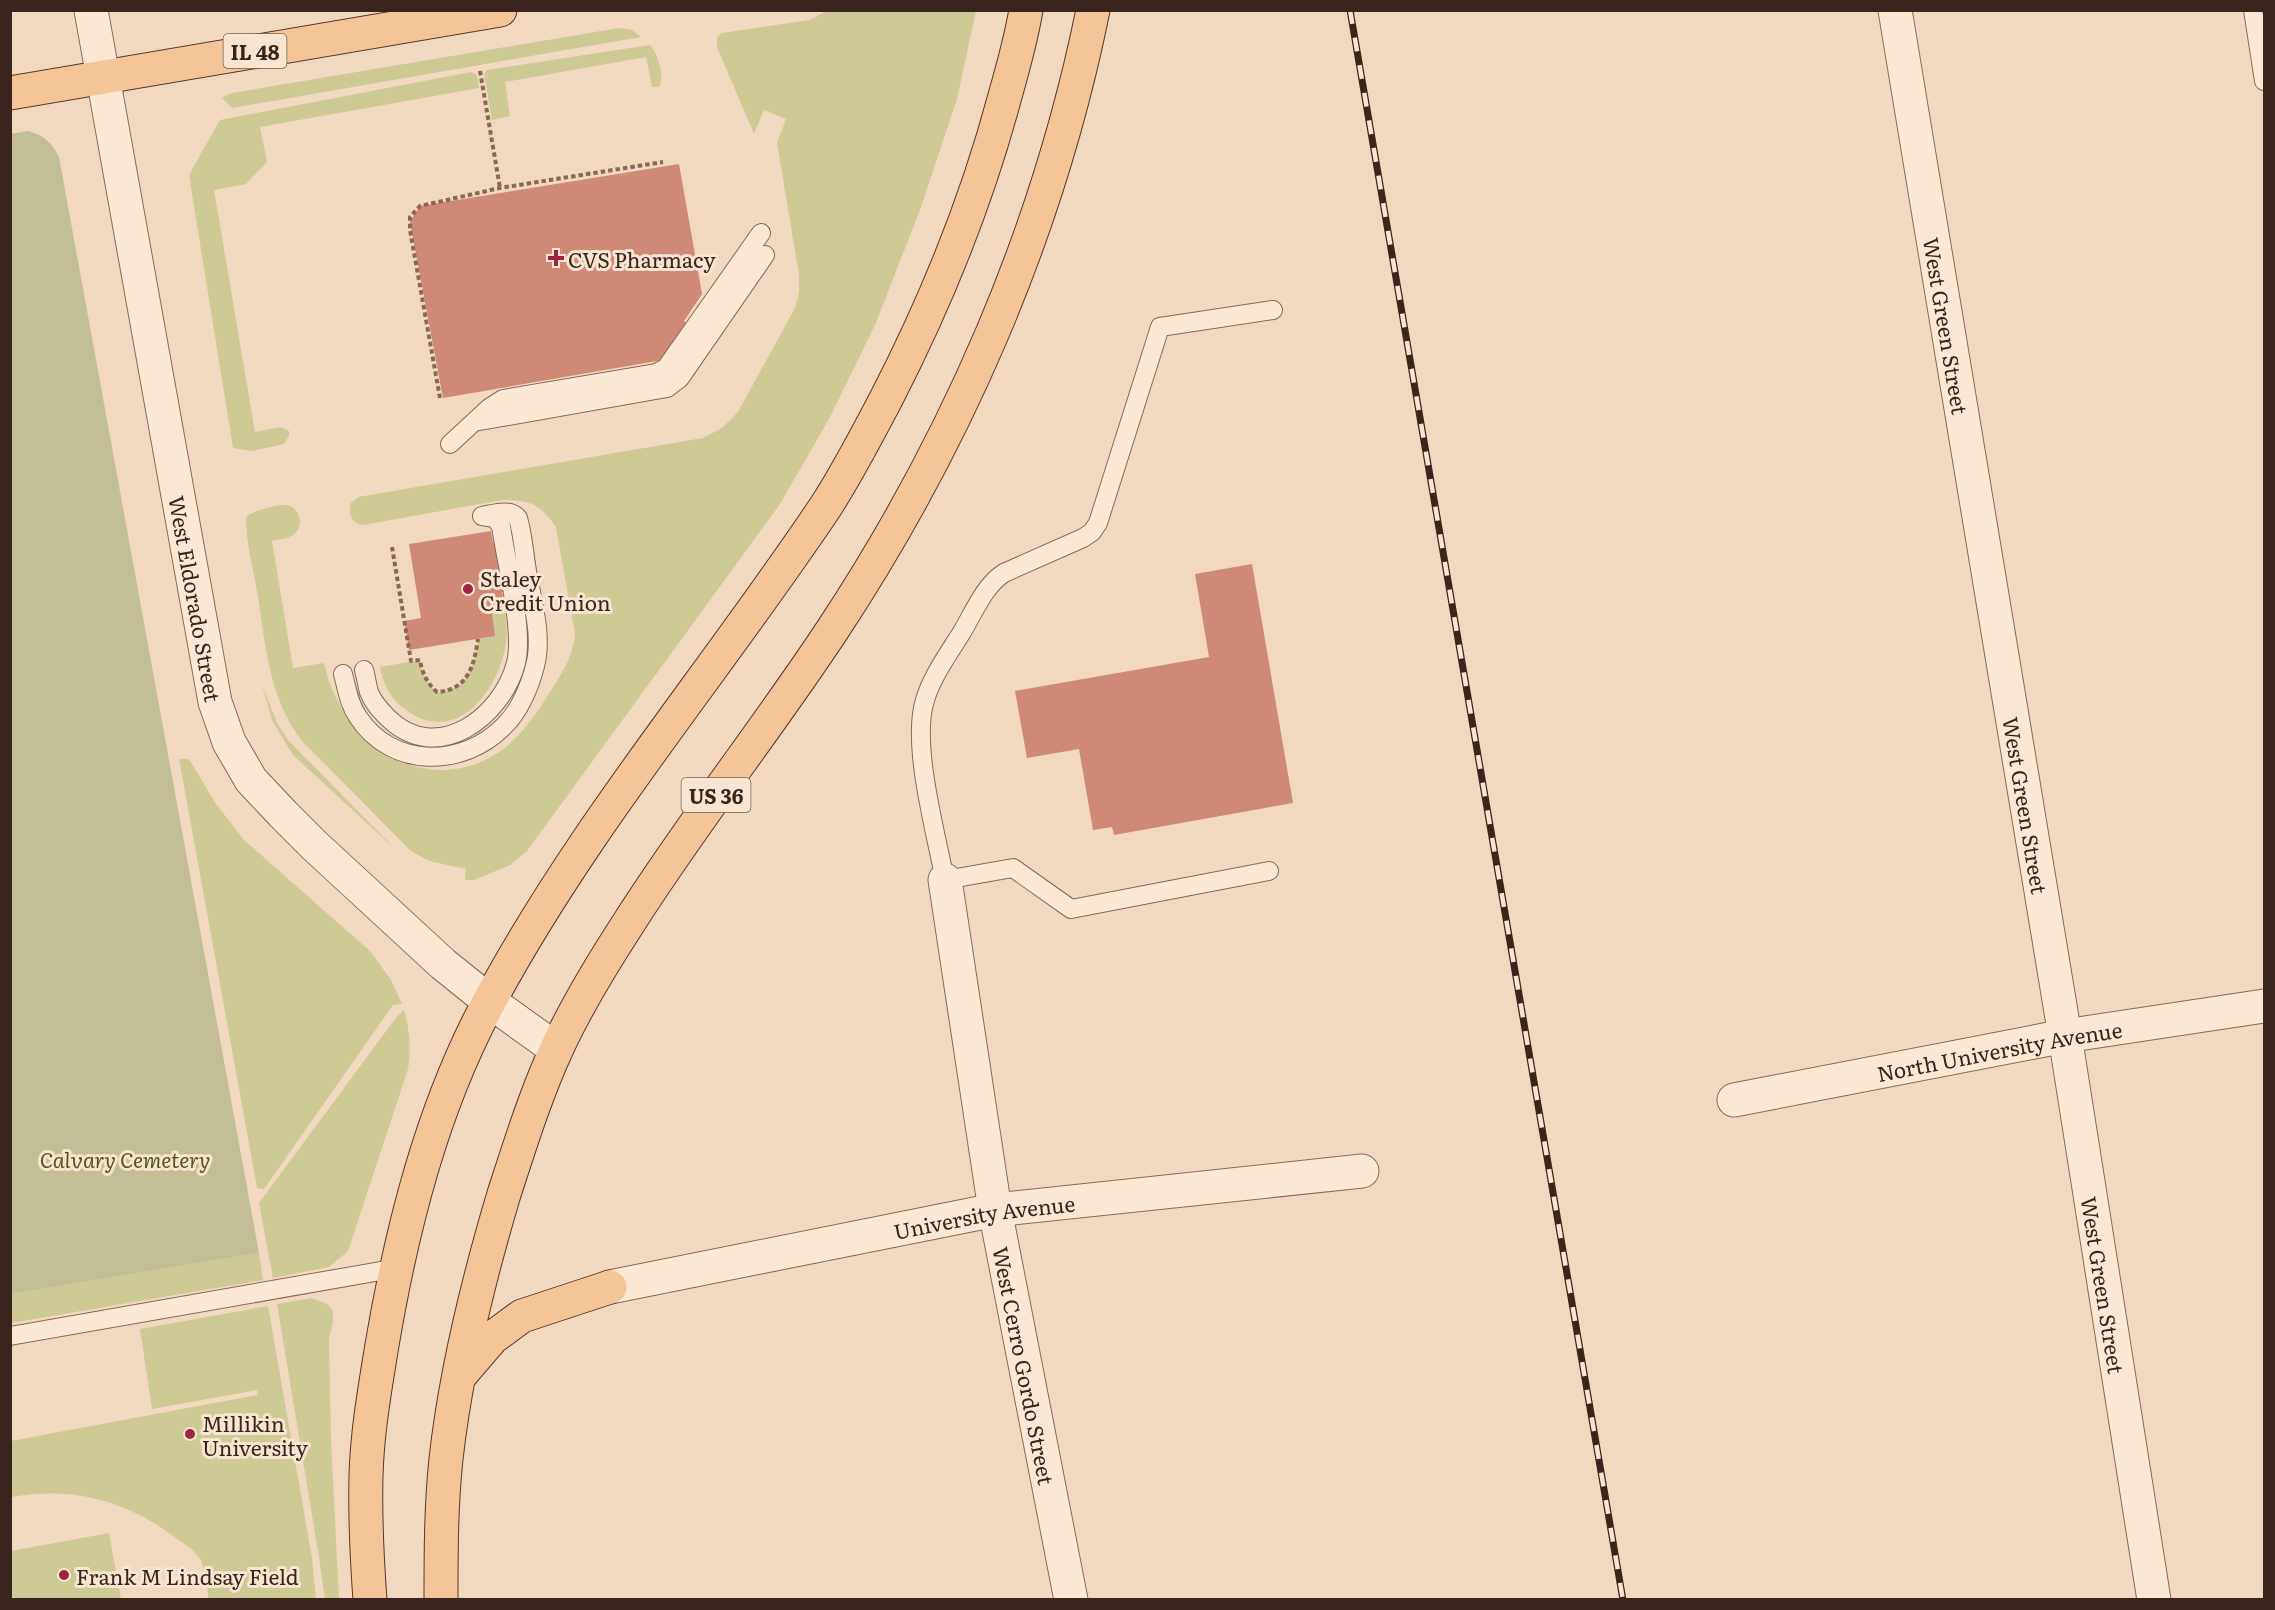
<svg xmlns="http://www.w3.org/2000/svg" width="2275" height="1610" viewBox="0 0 2275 1610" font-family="Literata,serif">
  <rect width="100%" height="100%" fill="#f0d8c1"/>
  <!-- green -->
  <path fill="#ceca94" d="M 826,11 L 976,11 L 957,99 L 920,210 L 875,325 L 829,419 L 780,504 L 527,851 L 510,865 L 474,880 L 465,880 L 466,869 L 429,861 L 411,851 L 303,742 C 268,698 266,645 257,591 C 253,567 246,542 246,518 C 250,511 276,505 285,505 C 300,506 305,526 294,534 C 288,539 279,539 272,541 L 293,668 L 324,663 C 340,740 421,800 496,754 C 518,741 537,713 550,692 C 562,673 573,657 575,634 L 556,527 C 540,504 530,500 502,500 L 363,525 C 351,523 349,515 350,504 L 358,497 L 703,438 L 722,428 L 738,412 L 795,308 L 799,292 L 799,275 L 777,143 L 786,119 L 764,110 L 754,134 L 717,47 L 717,37 L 722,33 L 810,20 Z
    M 619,28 L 632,30 L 641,37 L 232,108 L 222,98 L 232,93 Z
    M 650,45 C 658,54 665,76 659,87 L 652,87 L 646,57 L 505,82 L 510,116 L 492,120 L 484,74 L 487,70 Z
    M 471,72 L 477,75 L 479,88 L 260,127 L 267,162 L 246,184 L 214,190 L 255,432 L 281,427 L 289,431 L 289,436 L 284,444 L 253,451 L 233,448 L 189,175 L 220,120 Z
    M 505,611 C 506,622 508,633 506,643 C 499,689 459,745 409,712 C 393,702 383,686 380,667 L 420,660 C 422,673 427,683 437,692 C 468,690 474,666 478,639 L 495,636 L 492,613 Z
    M 262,685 L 278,725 L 289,741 L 396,850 L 293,755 L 272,720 Z
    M 179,759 L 189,759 L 216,804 L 244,840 L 371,952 L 391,980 L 402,1004 L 393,1005 L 264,1189 L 257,1188 Z
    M 404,1010 C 410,1031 411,1048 408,1069 L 348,1251 L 329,1267 L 273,1278 L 259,1203 L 398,1015 Z
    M 259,1253 L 263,1280 L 11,1323 L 11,1294 Z
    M 312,1298 L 329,1305 L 333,1311 L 333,1322 L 329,1339 L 331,1441 L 339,1599 L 325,1599 L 319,1557 L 277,1304 Z
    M 268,1306 L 312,1558 L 316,1599 L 209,1599 C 207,1590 205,1566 200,1559 C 195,1550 181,1542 172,1535 C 122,1499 71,1487 11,1497 L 11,1441 L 258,1395 L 257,1390 L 152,1409 L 140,1329 Z
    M 109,1533 L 121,1599 L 11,1599 L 11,1551 Z"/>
  <!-- cemetery -->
  <path fill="#c3bf94" d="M 28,131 C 44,135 52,143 59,157 L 259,1253 L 11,1294 L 10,134 Z"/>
  <!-- building -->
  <path fill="#d08975" d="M 679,164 L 702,294 L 684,321 L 695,329 L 685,381 L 657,361 L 443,398 L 410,222 L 420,206 Z
    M 491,531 L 493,543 L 532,536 L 539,586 L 502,592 L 505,611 L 492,613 L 495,636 L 409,650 L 404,621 L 421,618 L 409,544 Z
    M 1252,564 L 1293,803 L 1114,835 L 1112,827 L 1093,830 L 1079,749 L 1027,758 L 1015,691 L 1209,657 L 1195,574 Z"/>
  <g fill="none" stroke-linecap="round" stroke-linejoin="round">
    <defs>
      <path id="service" d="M 2253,10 L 2264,81
        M 474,422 L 667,388 L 680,378 L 765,255
        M 450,444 L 489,408 L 503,399 L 656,373 L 666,368 L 761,233
        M 364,670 C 366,677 367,685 369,692 C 373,703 381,711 388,718 C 437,766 502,717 516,663 C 524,630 506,562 501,526 L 495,518 L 482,516
        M 343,674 C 347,689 349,704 358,717 C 392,769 463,768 504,726 C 519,712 530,686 535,666 C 543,636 532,601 527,571 C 524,554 523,535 518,518 C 509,508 494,514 482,516
        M 1269,871 L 1071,909 L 1013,868 L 945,880 C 936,834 911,743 925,700 C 932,676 949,653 962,632 C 974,612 984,586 1004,573 L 1083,538 L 1092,532 L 1098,523 L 1160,327 L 1273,310
        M 10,1336 L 398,1268"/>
      <g id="minor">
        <path id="s1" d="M 91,10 L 215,702 L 229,742 L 251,780 L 283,814 L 315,846 L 443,964 L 489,1001 L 556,1049"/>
        <path id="s2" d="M 1895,10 L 2065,1036 L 2154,1600"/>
        <path id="s3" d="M 945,880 L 995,1210 L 1071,1600"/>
        <path id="s4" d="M 1734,1100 L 2065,1036 L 2264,1006"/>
        <path id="s5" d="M 610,1287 L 995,1210 L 1362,1171"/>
      </g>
      <path id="primary" d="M 10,93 L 500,10
        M 462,1373 L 492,1338 L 522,1316 L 610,1287
        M 370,1600 C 367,1559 365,1517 366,1476 C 367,1433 375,1388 382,1345 C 402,1227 432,1108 489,1002 C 584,825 715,672 826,506 C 848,472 867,435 886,399 C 936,302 977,201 1005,96 C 1013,68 1021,39 1026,10
        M 441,1600 C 441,1553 441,1506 446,1459 C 456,1369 478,1281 504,1194 C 520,1145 536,1093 558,1046 C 578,1003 602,964 628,924 C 692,823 767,729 833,629 C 957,441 1048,232 1093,10"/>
    </defs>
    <!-- service casing -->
    <use href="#service" stroke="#8a6858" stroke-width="20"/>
    <!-- minor casing -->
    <use href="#minor" stroke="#8a6858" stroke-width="35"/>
    <!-- primary casing -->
    <use href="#primary" stroke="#58382c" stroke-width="35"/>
    <!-- path -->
    <path stroke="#8a6858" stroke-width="4" stroke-dasharray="4.5 3" stroke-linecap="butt" d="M 480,71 L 500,188
      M 440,398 L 410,230 L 410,217 L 420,206 L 500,188 L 663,162
      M 392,547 L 411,661 L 420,660 C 422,673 427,683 437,692 C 468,690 474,666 478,639"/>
    <!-- service -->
    <use href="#service" stroke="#fae7d4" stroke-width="18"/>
    <!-- minor -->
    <use href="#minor" stroke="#fae7d4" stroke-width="33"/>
    <!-- primary -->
    <use href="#primary" stroke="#f5c597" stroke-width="33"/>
    <defs>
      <path id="rail" d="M 1350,10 L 1623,1600"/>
    </defs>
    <!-- rail casing -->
    <use href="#rail" stroke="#39251d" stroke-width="7"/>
    <!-- rail -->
    <use href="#rail" stroke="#f7e4d1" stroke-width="4.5" stroke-dasharray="14" stroke-linecap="butt"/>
  </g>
  <!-- markers -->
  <g fill="#9c253d" stroke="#f7e4d1" stroke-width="2">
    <path d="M553 249h6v6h6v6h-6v6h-6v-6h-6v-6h6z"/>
    <circle cx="468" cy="589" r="6"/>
    <circle cx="190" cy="1434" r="6"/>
    <circle cx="64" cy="1575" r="6"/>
  </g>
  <g text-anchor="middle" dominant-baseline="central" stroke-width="6" stroke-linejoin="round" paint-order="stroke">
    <!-- shield labels -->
    <g fill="#f7e4d1" stroke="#725e53" stroke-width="1.5">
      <rect x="223.5" y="34" width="63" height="34" rx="4.5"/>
      <rect x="681.5" y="778" width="69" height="34" rx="4.5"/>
    </g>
    <g font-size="20" font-weight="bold" fill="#39251d">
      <text x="255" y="51">IL 48</text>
      <text x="716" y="795">US 36</text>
    </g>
    <!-- poi labels -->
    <g font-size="21" fill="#39251d" stroke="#f7e4d1" text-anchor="start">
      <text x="568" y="258">CVS Pharmacy</text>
      <text x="480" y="577">Staley<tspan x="480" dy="24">Credit Union</tspan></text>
      <text x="202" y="1422">Millikin<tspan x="202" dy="24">University</tspan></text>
      <text x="76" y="1575">Frank M Lindsay Field</text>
    </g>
    <!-- street labels -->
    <g font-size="21" fill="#39251d" stroke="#f7e4d1">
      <text stroke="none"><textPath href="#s2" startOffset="320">West Green Street</textPath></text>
      <text stroke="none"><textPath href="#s1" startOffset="598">West Eldorado Street</textPath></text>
      <text stroke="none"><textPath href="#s2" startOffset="806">West Green Street</textPath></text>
      <text stroke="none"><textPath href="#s4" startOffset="270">North University Avenue</textPath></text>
      <text stroke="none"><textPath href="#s5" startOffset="381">University Avenue</textPath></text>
      <text stroke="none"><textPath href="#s2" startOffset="1292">West Green Street</textPath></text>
      <text stroke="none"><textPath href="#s3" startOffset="492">West Cerro Gordo Street</textPath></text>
    </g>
    <!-- park labels -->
    <g font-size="21" font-style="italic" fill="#545622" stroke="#f7e4d1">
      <text x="125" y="1158">Calvary Cemetery</text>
    </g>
  </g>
  <!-- border -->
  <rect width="2275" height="1610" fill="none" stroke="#39251d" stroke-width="24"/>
</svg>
